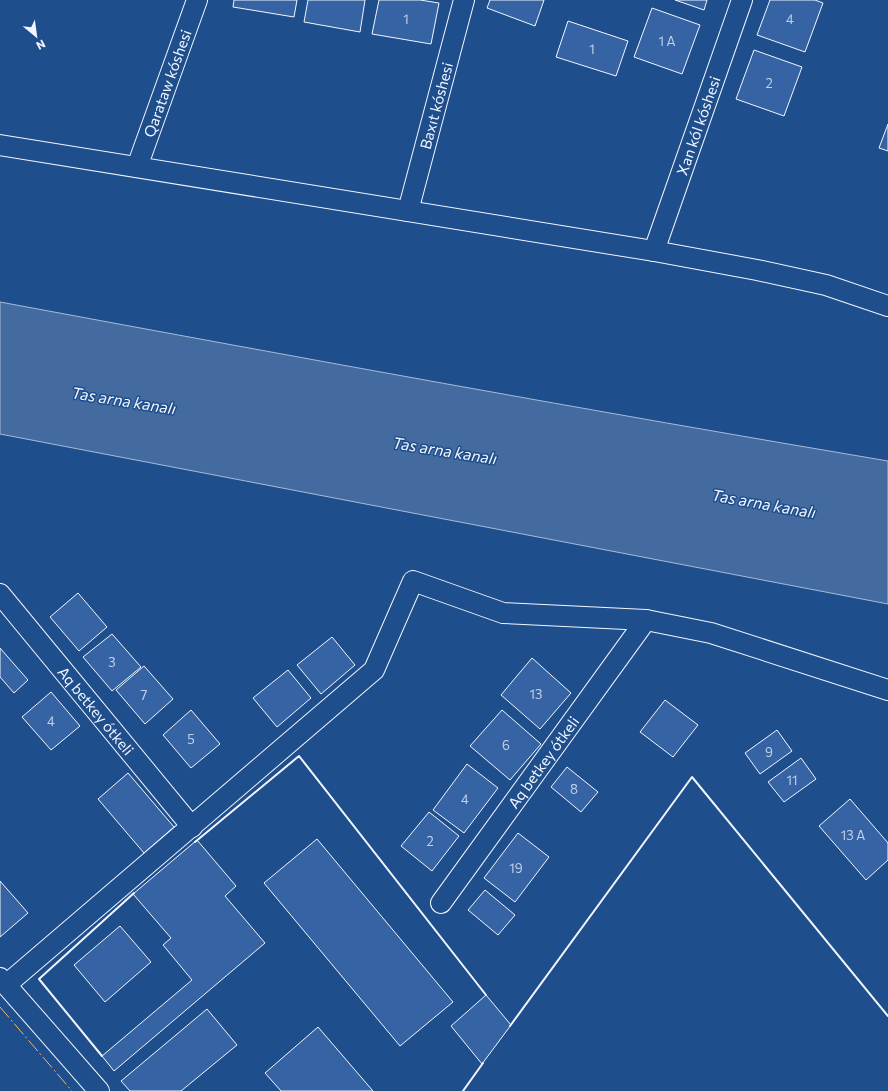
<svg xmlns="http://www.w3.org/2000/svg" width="888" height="1091" viewBox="0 0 888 1091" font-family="Commissioner,sans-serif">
  <rect width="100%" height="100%" fill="#1f4e8c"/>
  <!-- water -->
  <path fill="#446ba0" stroke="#a8bbd7" d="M 0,302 C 296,357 591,411 888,461 L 888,604 L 0,434 Z"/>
  <!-- building -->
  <path fill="#3563a3" stroke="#f2f6ff" d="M 234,0 L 297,0 L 294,17 L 233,7 Z
    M 308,0 L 365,0 L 360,32 L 304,22 Z
    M 379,0 L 420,0 L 439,3 L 431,44 L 372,34 Z
    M 490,0 L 544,0 L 535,26 L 487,8 Z
    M 675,0 L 707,0 L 704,10 Z
    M 770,0 L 815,0 L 823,3 L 805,52 L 757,35 Z
    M 652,8 L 700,25 L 682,74 L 634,57 Z
    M 568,21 L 628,41 L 616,76 L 556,57 Z
    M 754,50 L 802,67 L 784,116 L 736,99 Z
    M 888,124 L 888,151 L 879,148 Z
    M 78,593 L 107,627 L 79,651 L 50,617 Z
    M 112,634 L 141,667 L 112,691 L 83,657 Z
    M 332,637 L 355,665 L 321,694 L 297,665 Z
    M 0,648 L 28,680 L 14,693 L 0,677 Z
    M 532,658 L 571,693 L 540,729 L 501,695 Z
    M 144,666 L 173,699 L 145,724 L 116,690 Z
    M 288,670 L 311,698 L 277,727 L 253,698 Z
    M 51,692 L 80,726 L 51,750 L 22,717 Z
    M 665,700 L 698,725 L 673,757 L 640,732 Z
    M 191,710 L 220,744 L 191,768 L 163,735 Z
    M 502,710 L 541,744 L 510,780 L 470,746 Z
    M 777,730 L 792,751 L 760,774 L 745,753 Z
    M 801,758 L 816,779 L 784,802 L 768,782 Z
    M 467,764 L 498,788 L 464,833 L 433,810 Z
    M 567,767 L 598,792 L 581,812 L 551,787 Z
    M 128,773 L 174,827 L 144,853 L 98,799 Z
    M 850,799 L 888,843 L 888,860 L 866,880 L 819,826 Z
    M 429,812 L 459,836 L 432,871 L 401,846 Z
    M 518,833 L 549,857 L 515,902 L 484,878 Z
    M 317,839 L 453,1002 L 400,1046 L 264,883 Z
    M 197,840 L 236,886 L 225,896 L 265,943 L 114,1071 L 102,1056 L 192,980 L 163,945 L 171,938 L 133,894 Z
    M 0,881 L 28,913 L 0,937 Z
    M 485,890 L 515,915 L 498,935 L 468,910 Z
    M 120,926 L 151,962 L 105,1002 L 74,965 Z
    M 486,995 L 511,1025 L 482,1064 L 451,1026 Z
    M 207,1009 L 237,1045 L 181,1091 L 130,1091 L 121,1081 Z
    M 318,1027 L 373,1091 L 281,1091 L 265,1073 Z"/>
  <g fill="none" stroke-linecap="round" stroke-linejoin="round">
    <defs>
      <g id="minor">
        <path d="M 0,145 L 654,251 L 757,270 L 826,285 L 888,306"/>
        <path id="s1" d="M 137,167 L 197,0"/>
        <path id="s2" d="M 408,211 L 464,0"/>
        <path id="s3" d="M 654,251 L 742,0"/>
        <path id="s4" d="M 0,594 L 192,827"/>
        <path id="s5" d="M 441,903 L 646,620"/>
        <path d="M 0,978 L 99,1091"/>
        <path d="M 6,985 L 374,670 L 413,581 L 503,613 L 646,620 L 711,633 L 888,690"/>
      </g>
    </defs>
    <!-- minor casing -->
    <use href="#minor" stroke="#f2f6ff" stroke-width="22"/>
    <!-- minor -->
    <use href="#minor" stroke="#1f4e8c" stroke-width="20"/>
    <!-- wall -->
    <path stroke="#f2f6ff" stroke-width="2" d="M 195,842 L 299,756 L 486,995
      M 510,1026 L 692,777 L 888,1016
      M 102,1056 L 39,979 L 134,893
      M 463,1091 L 483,1063"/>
    <!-- power -->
    <path stroke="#ffb74d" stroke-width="1" stroke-dasharray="14 3 2 3" stroke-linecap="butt" d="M 0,1007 L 72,1091"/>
  </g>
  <g text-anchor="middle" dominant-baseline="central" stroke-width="3" stroke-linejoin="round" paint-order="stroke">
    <!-- number labels -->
    <g font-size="13" fill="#c3d1e8">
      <text x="406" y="19">1</text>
      <text x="790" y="19">4</text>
      <text x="667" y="41">1 А</text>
      <text x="592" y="49">1</text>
      <text x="769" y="83">2</text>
      <text x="112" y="662">3</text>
      <text x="536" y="694">13</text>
      <text x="144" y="695">7</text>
      <text x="51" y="721">4</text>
      <text x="191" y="739">5</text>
      <text x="506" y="745">6</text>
      <text x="769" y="752">9</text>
      <text x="792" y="780">11</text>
      <text x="574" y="789">8</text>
      <text x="465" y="799">4</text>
      <text x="853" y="835">13 А</text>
      <text x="430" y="841">2</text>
      <text x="516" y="868">19</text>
    </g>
    <!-- street labels -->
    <g font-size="15" fill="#f2f6ff" stroke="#1f4e8c">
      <text stroke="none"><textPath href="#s1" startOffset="89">Qarataw kóshesi</textPath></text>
      <text stroke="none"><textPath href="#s2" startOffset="109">Baxıt kóshesi</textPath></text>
      <text stroke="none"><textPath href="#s3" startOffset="133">Xan kól kóshesi</textPath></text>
      <text stroke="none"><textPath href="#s4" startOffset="151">Aq betkey ótkeli</textPath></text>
      <text stroke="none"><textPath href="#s5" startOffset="174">Aq betkey ótkeli</textPath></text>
    </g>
    <!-- water labels -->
    <g font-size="16" font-style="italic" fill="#f2f6ff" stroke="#1f4e8c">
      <text transform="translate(124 400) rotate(9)">Tas arna kanalı</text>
      <text transform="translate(445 450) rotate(9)">Tas arna kanalı</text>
      <text transform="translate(764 503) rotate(10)">Tas arna kanalı</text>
    </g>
  </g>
  <!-- north arrow -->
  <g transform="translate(36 36) rotate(151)" stroke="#1f4e8c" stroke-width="3" paint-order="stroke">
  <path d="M0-3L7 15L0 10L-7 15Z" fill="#f2f6ff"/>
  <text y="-6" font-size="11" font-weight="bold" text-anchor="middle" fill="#f2f6ff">N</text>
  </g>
</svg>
